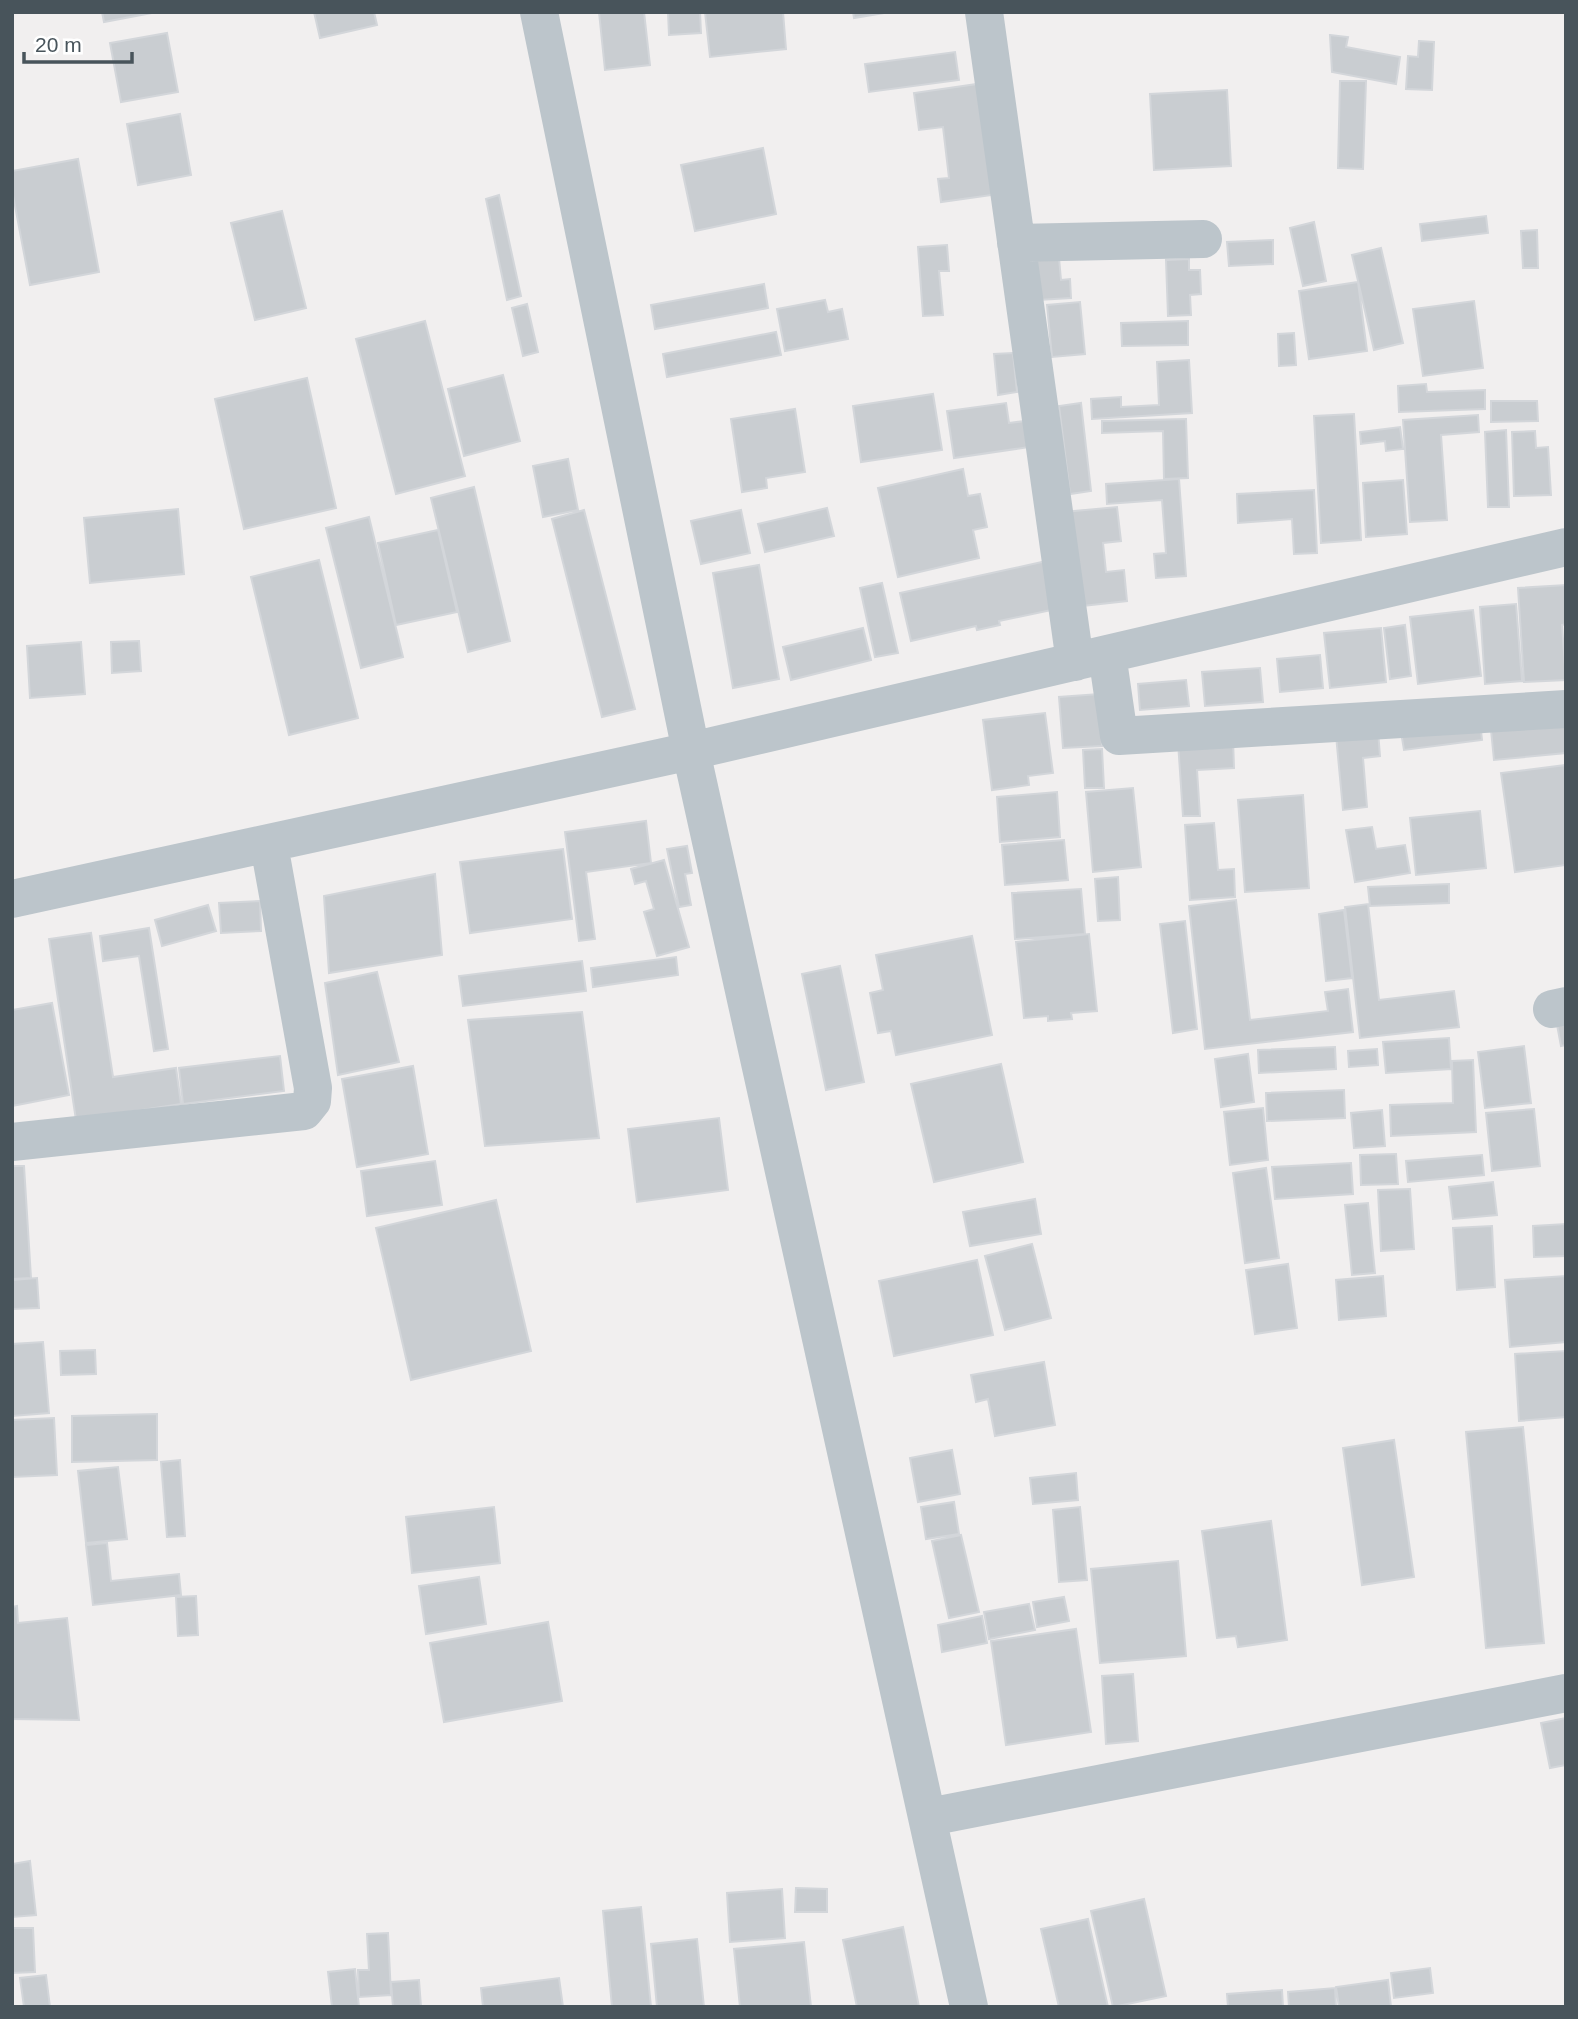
<svg xmlns="http://www.w3.org/2000/svg" width="1578" height="2019" viewBox="0 0 1578 2019" font-family="Arial,sans-serif">
  <rect width="100%" height="100%" fill="#f1efef"/>
  <!-- building -->
  <path fill="#c9cdd1" stroke="#d3d6da" stroke-width="2" d="M 102,12 L 157,12 L 104,22 Z
    M 314,12 L 374,12 L 377,25 L 320,38 Z
    M 599,12 L 644,12 L 650,65 L 605,70 Z
    M 668,12 L 700,12 L 701,33 L 669,35 Z
    M 705,12 L 783,12 L 786,49 L 710,57 Z
    M 853,12 L 890,12 L 854,18 Z
    M 167,33 L 178,92 L 121,102 L 110,43 Z
    M 1330,35 L 1348,37 L 1346,47 L 1400,57 L 1396,84 L 1332,72 Z
    M 1419,41 L 1434,42 L 1432,90 L 1406,89 L 1408,56 L 1418,57 Z
    M 955,52 L 959,80 L 869,92 L 865,64 Z
    M 1340,81 L 1366,81 L 1363,169 L 1338,168 Z
    M 984,83 L 999,194 L 941,202 L 938,179 L 949,178 L 943,127 L 919,130 L 914,93 Z
    M 1227,90 L 1231,166 L 1154,170 L 1150,94 Z
    M 180,114 L 191,175 L 138,185 L 127,124 Z
    M 763,148 L 776,214 L 695,231 L 681,165 Z
    M 78,159 L 99,272 L 30,285 L 12,190 L 12,171 Z
    M 499,195 L 521,296 L 507,300 L 486,199 Z
    M 282,211 L 306,308 L 255,320 L 231,223 Z
    M 1486,216 L 1488,233 L 1422,241 L 1420,224 Z
    M 1314,222 L 1326,281 L 1303,286 L 1290,228 Z
    M 1537,230 L 1538,268 L 1523,268 L 1521,231 Z
    M 1273,240 L 1273,264 L 1229,266 L 1227,242 Z
    M 947,245 L 949,271 L 939,271 L 943,315 L 923,316 L 918,247 Z
    M 1058,247 L 1061,280 L 1070,279 L 1071,298 L 1038,300 L 1033,249 Z
    M 1381,248 L 1403,343 L 1374,350 L 1352,255 Z
    M 1189,259 L 1189,270 L 1200,270 L 1201,294 L 1190,295 L 1191,315 L 1168,316 L 1166,260 Z
    M 1358,282 L 1367,351 L 1309,359 L 1299,291 Z
    M 764,284 L 768,308 L 655,329 L 651,305 Z
    M 825,300 L 828,312 L 842,309 L 848,339 L 785,351 L 777,309 Z
    M 1474,301 L 1483,368 L 1423,376 L 1413,309 Z
    M 1080,302 L 1085,354 L 1052,357 L 1047,305 Z
    M 527,304 L 538,352 L 523,356 L 512,308 Z
    M 425,321 L 465,476 L 396,494 L 356,339 Z
    M 1188,321 L 1188,345 L 1122,346 L 1121,323 Z
    M 776,332 L 781,355 L 667,377 L 663,354 Z
    M 1294,333 L 1296,365 L 1279,366 L 1278,334 Z
    M 1013,353 L 1017,392 L 998,395 L 994,354 Z
    M 1189,360 L 1192,413 L 1092,419 L 1091,399 L 1121,397 L 1121,407 L 1159,405 L 1157,362 Z
    M 503,375 L 520,441 L 464,456 L 448,389 Z
    M 307,378 L 336,508 L 244,529 L 215,399 Z
    M 1426,384 L 1427,392 L 1485,390 L 1485,409 L 1399,412 L 1398,386 Z
    M 933,394 L 942,450 L 861,462 L 853,406 Z
    M 1491,401 L 1537,401 L 1538,421 L 1491,422 Z
    M 1006,403 L 1009,423 L 1033,420 L 1036,446 L 954,458 L 947,411 Z
    M 1081,403 L 1091,491 L 1070,494 L 1059,406 Z
    M 795,409 L 805,472 L 766,478 L 767,488 L 742,492 L 731,419 Z
    M 1354,414 L 1361,540 L 1321,543 L 1314,416 Z
    M 1478,415 L 1479,432 L 1441,435 L 1447,520 L 1410,522 L 1403,420 Z
    M 1186,419 L 1188,478 L 1164,479 L 1163,431 L 1102,433 L 1102,421 Z
    M 1400,427 L 1403,449 L 1386,451 L 1385,441 L 1361,444 L 1360,432 Z
    M 1506,430 L 1509,507 L 1488,507 L 1485,432 Z
    M 1535,431 L 1536,448 L 1548,447 L 1551,495 L 1514,496 L 1512,432 Z
    M 568,459 L 578,510 L 543,517 L 533,466 Z
    M 963,469 L 968,496 L 980,494 L 987,527 L 973,530 L 979,558 L 898,577 L 878,488 Z
    M 1179,479 L 1186,576 L 1156,578 L 1154,554 L 1166,553 L 1162,500 L 1107,504 L 1106,484 Z
    M 1403,480 L 1407,534 L 1366,537 L 1363,483 Z
    M 474,487 L 510,641 L 468,652 L 431,498 Z
    M 1314,490 L 1317,553 L 1294,554 L 1292,519 L 1238,523 L 1237,494 Z
    M 1117,507 L 1121,541 L 1103,543 L 1106,572 L 1124,570 L 1127,601 L 1074,607 L 1064,512 Z
    M 827,508 L 834,536 L 765,552 L 758,524 Z
    M 178,509 L 184,574 L 90,583 L 84,518 Z
    M 584,510 L 635,709 L 602,717 L 552,519 Z
    M 741,510 L 750,553 L 701,564 L 691,521 Z
    M 369,517 L 403,657 L 361,668 L 326,528 Z
    M 438,530 L 457,612 L 396,625 L 378,543 Z
    M 319,560 L 358,718 L 289,735 L 251,577 Z
    M 1051,560 L 1061,608 L 999,621 L 1000,625 L 977,630 L 976,626 L 911,641 L 900,593 Z
    M 759,565 L 779,679 L 733,688 L 713,573 Z
    M 882,583 L 898,653 L 875,657 L 860,588 Z
    M 1566,585 L 1566,624 L 1562,625 L 1566,680 L 1524,682 L 1518,588 Z
    M 1516,604 L 1522,681 L 1485,684 L 1480,607 Z
    M 1473,610 L 1481,676 L 1418,684 L 1410,617 Z
    M 1405,625 L 1411,676 L 1390,679 L 1384,628 Z
    M 863,628 L 871,660 L 791,680 L 783,647 Z
    M 1381,628 L 1386,682 L 1330,688 L 1324,633 Z
    M 139,641 L 141,671 L 112,673 L 111,642 Z
    M 81,642 L 85,694 L 30,698 L 27,646 Z
    M 1320,655 L 1323,688 L 1280,692 L 1277,659 Z
    M 1260,668 L 1263,702 L 1205,706 L 1202,672 Z
    M 1186,680 L 1189,706 L 1140,710 L 1138,684 Z
    M 1099,694 L 1102,746 L 1063,748 L 1059,697 Z
    M 1045,713 L 1053,773 L 1028,776 L 1029,785 L 992,790 L 983,720 Z
    M 1480,722 L 1482,740 L 1404,750 L 1401,732 Z
    M 1566,724 L 1566,753 L 1494,760 L 1491,730 Z
    M 1378,731 L 1380,756 L 1363,758 L 1367,807 L 1343,810 L 1336,735 Z
    M 1233,739 L 1234,768 L 1197,770 L 1200,816 L 1183,816 L 1178,742 Z
    M 1102,749 L 1104,788 L 1085,788 L 1083,750 Z
    M 1566,765 L 1566,865 L 1515,872 L 1501,773 Z
    M 1133,788 L 1141,867 L 1093,872 L 1086,792 Z
    M 1057,792 L 1060,837 L 1000,842 L 997,797 Z
    M 1303,795 L 1309,888 L 1245,892 L 1238,800 Z
    M 1480,811 L 1486,868 L 1416,875 L 1410,818 Z
    M 646,821 L 651,863 L 586,872 L 595,939 L 579,941 L 565,832 Z
    M 1214,823 L 1218,870 L 1234,869 L 1235,897 L 1190,900 L 1185,825 Z
    M 1372,827 L 1376,849 L 1405,845 L 1410,873 L 1355,882 L 1346,830 Z
    M 1064,840 L 1068,880 L 1005,885 L 1002,845 Z
    M 687,846 L 692,873 L 685,874 L 691,905 L 679,907 L 667,849 Z
    M 563,849 L 572,919 L 470,933 L 460,862 Z
    M 664,860 L 689,947 L 657,956 L 644,912 L 654,909 L 646,881 L 635,884 L 631,869 Z
    M 435,874 L 442,955 L 329,973 L 324,896 Z
    M 1118,877 L 1120,920 L 1098,921 L 1095,879 Z
    M 1449,884 L 1449,903 L 1370,906 L 1368,887 Z
    M 1081,889 L 1085,934 L 1015,939 L 1012,893 Z
    M 1236,900 L 1250,1020 L 1328,1011 L 1325,992 L 1348,989 L 1353,1032 L 1205,1049 L 1189,906 Z
    M 260,901 L 261,931 L 221,933 L 219,903 Z
    M 1368,904 L 1379,1000 L 1454,991 L 1459,1027 L 1360,1038 L 1345,907 Z
    M 208,905 L 216,931 L 162,946 L 155,920 Z
    M 1344,910 L 1352,978 L 1326,981 L 1319,914 Z
    M 1185,921 L 1197,1029 L 1173,1033 L 1160,924 Z
    M 149,928 L 168,1049 L 154,1051 L 139,956 L 103,961 L 100,936 Z
    M 91,933 L 113,1077 L 176,1068 L 181,1104 L 76,1120 L 49,939 Z
    M 1089,934 L 1097,1011 L 1071,1013 L 1072,1019 L 1048,1021 L 1048,1016 L 1024,1018 L 1016,942 Z
    M 972,936 L 992,1035 L 896,1055 L 891,1031 L 878,1033 L 870,993 L 883,990 L 876,955 Z
    M 676,957 L 678,975 L 593,987 L 591,968 Z
    M 582,961 L 586,991 L 463,1006 L 459,976 Z
    M 840,966 L 864,1082 L 826,1090 L 802,974 Z
    M 377,972 L 399,1062 L 338,1075 L 325,983 Z
    M 52,1003 L 69,1095 L 12,1106 L 12,1010 Z
    M 582,1012 L 599,1138 L 485,1146 L 468,1020 Z
    M 1566,1012 L 1566,1045 L 1561,1046 L 1555,1014 Z
    M 1449,1038 L 1451,1069 L 1386,1073 L 1383,1042 Z
    M 1524,1046 L 1531,1103 L 1485,1108 L 1478,1052 Z
    M 1335,1047 L 1336,1069 L 1259,1073 L 1258,1050 Z
    M 1377,1049 L 1378,1065 L 1349,1067 L 1348,1051 Z
    M 1248,1054 L 1254,1102 L 1221,1107 L 1215,1059 Z
    M 280,1056 L 284,1091 L 183,1104 L 179,1068 Z
    M 1473,1060 L 1476,1132 L 1391,1136 L 1390,1105 L 1453,1103 L 1452,1061 Z
    M 1001,1064 L 1023,1162 L 934,1182 L 911,1084 Z
    M 413,1066 L 428,1154 L 357,1167 L 342,1079 Z
    M 1344,1090 L 1345,1118 L 1267,1121 L 1266,1093 Z
    M 1263,1108 L 1268,1160 L 1230,1165 L 1224,1112 Z
    M 1534,1109 L 1540,1166 L 1492,1171 L 1486,1113 Z
    M 1382,1110 L 1385,1146 L 1354,1148 L 1351,1113 Z
    M 719,1118 L 728,1190 L 637,1202 L 628,1129 Z
    M 1396,1154 L 1398,1184 L 1361,1185 L 1360,1155 Z
    M 1482,1155 L 1484,1175 L 1408,1182 L 1406,1161 Z
    M 435,1161 L 442,1205 L 367,1216 L 361,1171 Z
    M 1351,1163 L 1353,1194 L 1275,1199 L 1272,1167 Z
    M 12,1166 L 24,1166 L 31,1278 L 12,1279 Z
    M 1266,1168 L 1279,1258 L 1245,1263 L 1233,1173 Z
    M 1493,1182 L 1497,1215 L 1453,1219 L 1449,1187 Z
    M 1410,1189 L 1414,1249 L 1381,1251 L 1378,1190 Z
    M 1035,1199 L 1041,1234 L 970,1246 L 963,1212 Z
    M 496,1200 L 531,1351 L 411,1380 L 376,1228 Z
    M 1368,1203 L 1375,1273 L 1352,1275 L 1345,1205 Z
    M 1566,1224 L 1566,1256 L 1534,1257 L 1533,1226 Z
    M 1492,1226 L 1495,1287 L 1457,1290 L 1453,1228 Z
    M 1032,1244 L 1051,1318 L 1005,1330 L 985,1256 Z
    M 977,1260 L 993,1335 L 894,1356 L 879,1281 Z
    M 1288,1264 L 1297,1328 L 1255,1334 L 1246,1270 Z
    M 1383,1276 L 1386,1316 L 1339,1320 L 1336,1280 Z
    M 1566,1276 L 1566,1342 L 1510,1347 L 1505,1280 Z
    M 37,1278 L 39,1308 L 12,1309 L 12,1280 Z
    M 43,1342 L 49,1413 L 12,1416 L 12,1344 Z
    M 95,1350 L 96,1374 L 61,1375 L 60,1351 Z
    M 1566,1351 L 1566,1417 L 1519,1421 L 1515,1354 Z
    M 1044,1362 L 1055,1425 L 995,1436 L 988,1399 L 976,1402 L 971,1375 Z
    M 157,1414 L 157,1460 L 72,1462 L 72,1416 Z
    M 54,1418 L 57,1475 L 12,1477 L 12,1420 Z
    M 1523,1427 L 1544,1643 L 1486,1648 L 1466,1432 Z
    M 1394,1440 L 1414,1577 L 1362,1585 L 1343,1448 Z
    M 952,1450 L 960,1494 L 918,1502 L 910,1458 Z
    M 180,1460 L 185,1536 L 167,1537 L 161,1462 Z
    M 118,1467 L 127,1539 L 86,1543 L 78,1471 Z
    M 1076,1473 L 1078,1500 L 1033,1504 L 1030,1478 Z
    M 954,1502 L 959,1534 L 926,1539 L 921,1507 Z
    M 494,1507 L 500,1563 L 412,1573 L 406,1517 Z
    M 1080,1507 L 1087,1580 L 1059,1582 L 1053,1510 Z
    M 1271,1521 L 1287,1640 L 1238,1647 L 1236,1636 L 1217,1638 L 1202,1531 Z
    M 961,1535 L 979,1612 L 949,1618 L 932,1541 Z
    M 107,1543 L 111,1581 L 179,1574 L 181,1595 L 93,1605 L 86,1545 Z
    M 1178,1561 L 1186,1656 L 1100,1663 L 1091,1569 Z
    M 479,1577 L 486,1624 L 426,1634 L 419,1586 Z
    M 196,1596 L 198,1635 L 178,1636 L 176,1597 Z
    M 1064,1597 L 1069,1621 L 1037,1627 L 1033,1602 Z
    M 1029,1604 L 1035,1630 L 989,1639 L 984,1612 Z
    M 17,1606 L 18,1623 L 67,1618 L 79,1720 L 12,1719 L 12,1607 Z
    M 982,1616 L 987,1643 L 942,1652 L 938,1625 Z
    M 548,1622 L 562,1701 L 444,1722 L 430,1643 Z
    M 1076,1629 L 1091,1732 L 1006,1745 L 991,1641 Z
    M 1133,1674 L 1138,1741 L 1106,1744 L 1102,1676 Z
    M 1566,1718 L 1566,1765 L 1550,1768 L 1541,1723 Z
    M 30,1861 L 36,1915 L 12,1917 L 12,1864 Z
    M 796,1888 L 827,1889 L 827,1912 L 795,1912 Z
    M 782,1889 L 785,1938 L 730,1942 L 727,1893 Z
    M 1144,1899 L 1166,1996 L 1113,2007 L 1091,1911 Z
    M 641,1907 L 651,2007 L 612,2007 L 603,1911 Z
    M 1088,1919 L 1108,2007 L 1059,2007 L 1041,1929 Z
    M 903,1927 L 919,2007 L 857,2007 L 843,1940 Z
    M 12,1928 L 33,1928 L 35,1972 L 12,1973 Z
    M 388,1933 L 391,1995 L 359,1997 L 358,1970 L 369,1970 L 367,1934 Z
    M 697,1939 L 704,2007 L 657,2007 L 651,1944 Z
    M 804,1942 L 811,2007 L 740,2007 L 734,1949 Z
    M 1430,1968 L 1433,1993 L 1394,1998 L 1391,1973 Z
    M 355,1969 L 359,2007 L 332,2007 L 328,1972 Z
    M 46,1975 L 50,2007 L 24,2007 L 20,1978 Z
    M 559,1978 L 563,2007 L 483,2007 L 481,1988 Z
    M 419,1980 L 421,2007 L 393,2007 L 391,1982 Z
    M 1388,1980 L 1391,2007 L 1339,2007 L 1336,1987 Z
    M 1335,1988 L 1336,2007 L 1289,2007 L 1288,1992 Z
    M 1282,1990 L 1283,2007 L 1228,2007 L 1227,1994 Z"/>
  <g fill="none" stroke-linecap="round" stroke-linejoin="round">
    <!-- minor -->
    <path stroke="#bcc5cb" stroke-width="38" d="M 539,12 L 691,751 L 969,2007
      M 984,12 L 1075,662
      M 1016,243 L 1203,239
      M 1107,654 L 1119,736 L 1566,709
      M 12,899 L 691,751 L 1566,547
      M 1552,1009 L 1566,1006
      M 12,1142 L 304,1111 L 312,1101 L 313,1088 L 269,845
      M 929,1817 L 1566,1693"/>
  </g>
  <!-- border -->
  <rect width="1578" height="2019" fill="none" stroke="#48545b" stroke-width="28"/>
  <!-- scale -->
  <path d="M24 52v10h108v-10" fill="none" stroke="#48545b" stroke-width="3.5"/>
  <text x="35" y="52" font-size="21" fill="#48545b" stroke="#ffffff" stroke-width="5" paint-order="stroke">20 m</text>
</svg>
